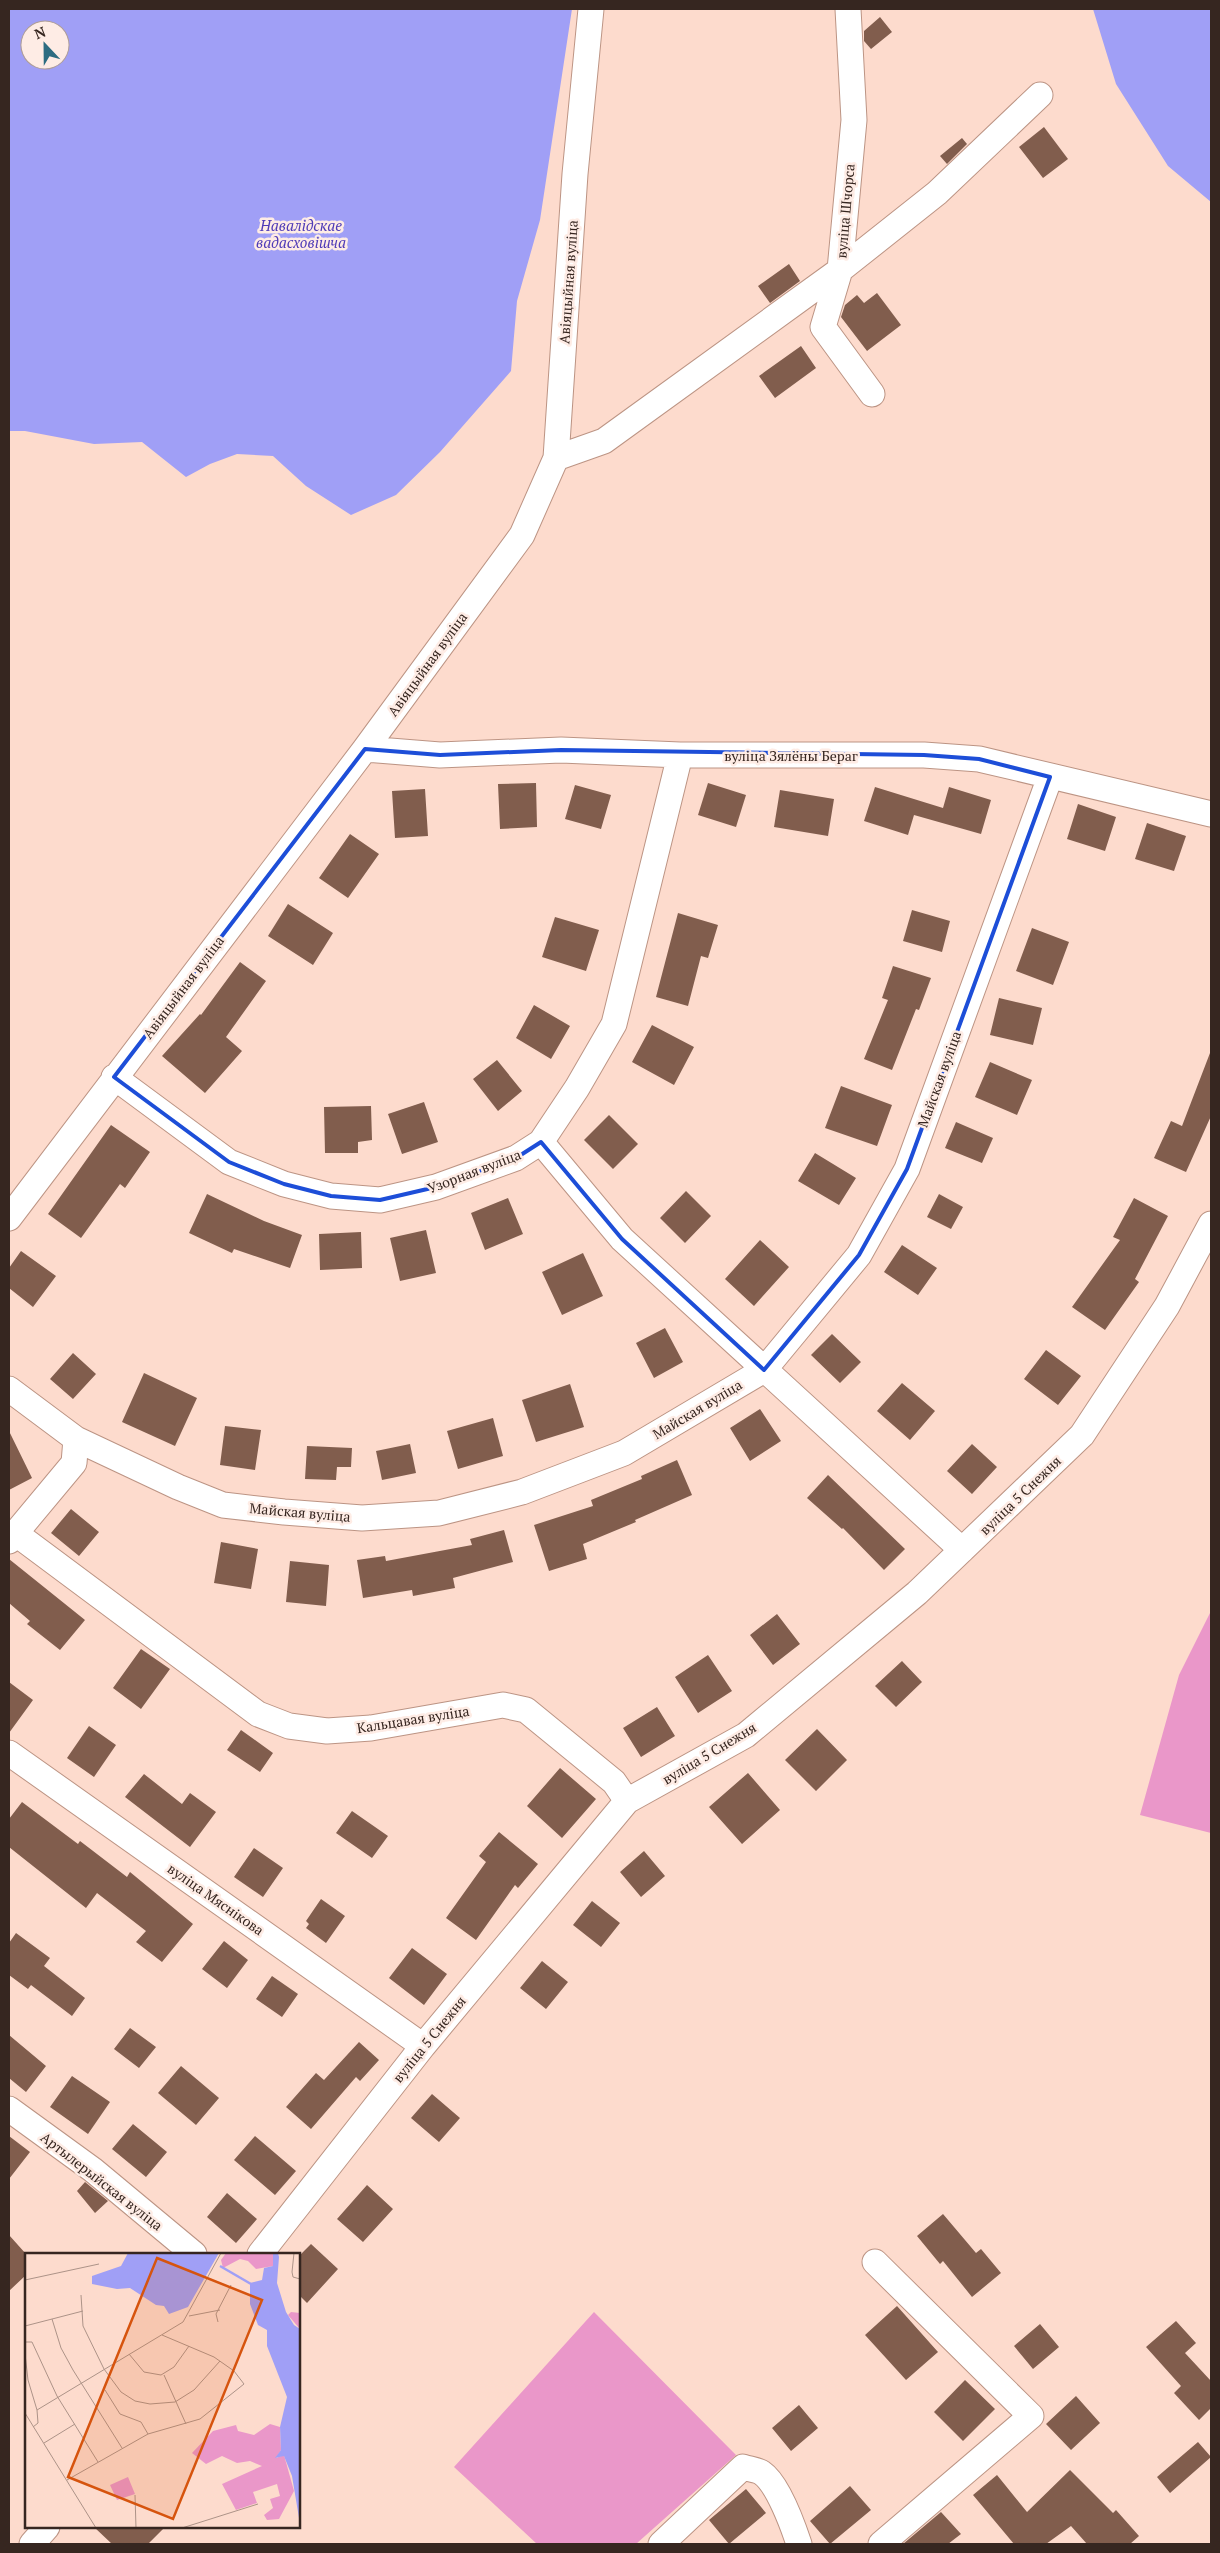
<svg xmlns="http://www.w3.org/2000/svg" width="1220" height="2553" viewBox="0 0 1220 2553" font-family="'PT Serif',serif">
  <rect width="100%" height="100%" fill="#fddbcd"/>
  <!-- green -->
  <path fill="#ea97c9" d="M 1211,1611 L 1211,1833 L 1140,1815 L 1179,1675 Z
    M 594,2312 L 736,2455 L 636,2544 L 537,2544 L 454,2467 Z"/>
  <!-- water -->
  <path fill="#a09ff6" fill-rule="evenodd" d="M 9,9 L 572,9 L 540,220 L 517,301 L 511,371 L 440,452 L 396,495 L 351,515 L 306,486 L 273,456 L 237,454 L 210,464 L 186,477 L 142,442 L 94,444 L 25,431 L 9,431 ZM 30,30 L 60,30 L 60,60 L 30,60 Z
    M 1093,9 L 1211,9 L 1211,202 L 1168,166 L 1116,84 Z"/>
  <!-- building -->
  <path fill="#815d4d" d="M 880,17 L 892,32 L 871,49 L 864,41 L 864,31 Z
    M 1044,127 L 1068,159 L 1043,178 L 1019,147 Z
    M 962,138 L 967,144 L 947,164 L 940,156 Z
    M 789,264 L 800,281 L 770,303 L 758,286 Z
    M 877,293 L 901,325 L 867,351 L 841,317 L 845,305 L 857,295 L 864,303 Z
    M 801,346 L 816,368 L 775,398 L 759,376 Z
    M 536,783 L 537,827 L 500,829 L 498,784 Z
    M 708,783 L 746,795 L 736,827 L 698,815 Z
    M 575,785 L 611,795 L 601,829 L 565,819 Z
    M 875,787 L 943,808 L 949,787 L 991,800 L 981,834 L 914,815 L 908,835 L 864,821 Z
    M 425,789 L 428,836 L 395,838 L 392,791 Z
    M 780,790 L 834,799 L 828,836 L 774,827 Z
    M 1078,804 L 1116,817 L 1105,851 L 1067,839 Z
    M 1147,823 L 1186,836 L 1174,871 L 1135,859 Z
    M 350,834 L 379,854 L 348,898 L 319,878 Z
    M 288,904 L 333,933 L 313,965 L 268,936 Z
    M 912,910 L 950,921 L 942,952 L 903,941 Z
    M 678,913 L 718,925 L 708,958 L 701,956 L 688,1006 L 656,997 Z
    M 555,917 L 599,930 L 586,971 L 542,957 Z
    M 1032,928 L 1069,942 L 1053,985 L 1016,971 Z
    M 240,962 L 266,981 L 226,1037 L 242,1051 L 205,1093 L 162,1056 L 200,1014 L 201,1015 Z
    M 893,966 L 931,978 L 919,1010 L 916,1009 L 892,1070 L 864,1059 L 888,1000 L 882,998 Z
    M 999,998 L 1042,1008 L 1033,1045 L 990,1035 Z
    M 534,1005 L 570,1026 L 551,1059 L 516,1038 Z
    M 652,1025 L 694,1047 L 674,1085 L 632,1062 Z
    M 1210,1053 L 1211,1116 L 1186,1172 L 1154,1158 L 1171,1121 L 1182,1126 Z
    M 497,1060 L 522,1091 L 498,1111 L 473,1079 Z
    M 990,1062 L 1032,1080 L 1017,1115 L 975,1097 Z
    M 841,1086 L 892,1105 L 877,1146 L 825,1128 Z
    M 424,1102 L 438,1142 L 402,1154 L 388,1114 Z
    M 371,1106 L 372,1140 L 358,1142 L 358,1153 L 325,1153 L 324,1107 Z
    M 609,1115 L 638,1144 L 613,1169 L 584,1140 Z
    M 956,1122 L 993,1138 L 982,1163 L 945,1148 Z
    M 111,1125 L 150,1152 L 125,1188 L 120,1184 L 81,1238 L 48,1214 Z
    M 815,1153 L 856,1178 L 839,1205 L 798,1181 Z
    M 686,1191 L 711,1216 L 685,1243 L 660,1218 Z
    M 207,1194 L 264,1221 L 302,1235 L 290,1268 L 234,1249 L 232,1253 L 189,1233 Z
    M 939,1194 L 963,1207 L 951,1229 L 927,1217 Z
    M 508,1198 L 523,1234 L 485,1250 L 471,1213 Z
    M 1134,1198 L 1168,1216 L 1135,1279 L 1139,1282 L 1105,1330 L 1072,1307 L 1120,1240 L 1113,1237 Z
    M 426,1230 L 436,1273 L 400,1281 L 390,1238 Z
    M 361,1232 L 362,1268 L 320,1270 L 319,1234 Z
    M 760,1240 L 789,1267 L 754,1306 L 725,1279 Z
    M 902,1245 L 937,1268 L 918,1295 L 884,1272 Z
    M 21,1251 L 56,1276 L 33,1307 L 9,1288 L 9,1268 Z
    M 583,1253 L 603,1296 L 562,1315 L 542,1272 Z
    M 665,1328 L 683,1362 L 654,1378 L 636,1343 Z
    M 832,1334 L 861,1362 L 840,1383 L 811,1355 Z
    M 1046,1350 L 1081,1376 L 1058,1405 L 1024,1379 Z
    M 73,1353 L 96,1374 L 73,1399 L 50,1379 Z
    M 144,1373 L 197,1398 L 175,1446 L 122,1422 Z
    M 902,1383 L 935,1411 L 910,1440 L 877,1411 Z
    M 570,1384 L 584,1427 L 536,1442 L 522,1400 Z
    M 760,1409 L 781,1441 L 750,1461 L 730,1428 Z
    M 493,1418 L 503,1456 L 458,1469 L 447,1431 Z
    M 225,1426 L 261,1430 L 255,1470 L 220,1465 Z
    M 9,1431 L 32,1478 L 9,1490 Z
    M 410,1444 L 416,1473 L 382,1480 L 376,1451 Z
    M 972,1444 L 997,1467 L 972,1494 L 947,1471 Z
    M 307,1446 L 352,1448 L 351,1467 L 337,1467 L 336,1480 L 305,1479 Z
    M 677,1460 L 692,1495 L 635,1520 L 636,1522 L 583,1544 L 587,1559 L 549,1571 L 534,1525 L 593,1506 L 591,1500 L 642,1479 L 641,1476 Z
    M 828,1475 L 905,1549 L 884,1570 L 843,1528 L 842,1529 L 807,1498 Z
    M 71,1509 L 99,1532 L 79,1556 L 51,1533 Z
    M 504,1530 L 513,1562 L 453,1578 L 455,1588 L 413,1596 L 412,1590 L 363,1598 L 357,1560 L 385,1556 L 386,1561 L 472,1545 L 470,1539 Z
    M 221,1542 L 258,1549 L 251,1589 L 214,1583 Z
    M 9,1559 L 85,1620 L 60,1650 L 27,1624 L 30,1621 L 9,1603 Z
    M 290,1561 L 329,1565 L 326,1606 L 286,1602 Z
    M 777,1614 L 800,1644 L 773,1665 L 750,1635 Z
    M 141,1649 L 170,1669 L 141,1709 L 113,1688 Z
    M 708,1655 L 732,1691 L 698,1713 L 675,1677 Z
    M 902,1661 L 922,1682 L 896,1707 L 875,1686 Z
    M 9,1682 L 33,1700 L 9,1733 Z
    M 657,1707 L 675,1736 L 641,1757 L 623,1728 Z
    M 89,1726 L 116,1745 L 94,1777 L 67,1758 Z
    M 817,1729 L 847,1760 L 816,1791 L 785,1760 Z
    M 241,1730 L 273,1753 L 260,1772 L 227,1750 Z
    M 560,1768 L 596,1799 L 562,1838 L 527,1806 Z
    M 748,1773 L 780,1810 L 742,1844 L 709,1807 Z
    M 144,1774 L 182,1804 L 190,1793 L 216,1812 L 190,1847 L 125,1797 Z
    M 22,1802 L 78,1844 L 80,1841 L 127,1877 L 130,1872 L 193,1924 L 162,1962 L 136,1942 L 146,1931 L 97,1893 L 86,1908 L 9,1847 L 9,1819 Z
    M 352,1811 L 388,1836 L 372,1858 L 336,1833 Z
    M 499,1832 L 538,1864 L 518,1888 L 515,1885 L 476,1940 L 446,1918 L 486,1862 L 479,1856 Z
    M 254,1848 L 283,1868 L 263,1897 L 234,1877 Z
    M 644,1851 L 665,1876 L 641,1897 L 620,1872 Z
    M 321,1899 L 345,1916 L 326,1943 L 306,1928 L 309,1924 L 306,1921 Z
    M 592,1901 L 620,1923 L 601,1947 L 573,1925 Z
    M 16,1933 L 50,1958 L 44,1966 L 85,1998 L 72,2016 L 31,1985 L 28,1989 L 9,1975 L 9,1943 Z
    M 224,1941 L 248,1960 L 227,1988 L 202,1969 Z
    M 412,1948 L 447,1974 L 424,2005 L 389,1978 Z
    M 542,1961 L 568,1982 L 546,2009 L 520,1988 Z
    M 272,1976 L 298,1994 L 282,2017 L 256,1999 Z
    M 130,2028 L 156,2047 L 139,2068 L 114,2049 Z
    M 9,2035 L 46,2066 L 26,2092 L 9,2078 Z
    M 359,2042 L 379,2060 L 360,2081 L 356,2077 L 311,2129 L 286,2107 L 316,2073 L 324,2080 Z
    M 181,2066 L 219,2098 L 196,2125 L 158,2093 Z
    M 72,2076 L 110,2102 L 88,2134 L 50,2107 Z
    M 432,2094 L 460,2118 L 439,2142 L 411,2118 Z
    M 133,2124 L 167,2152 L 146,2177 L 112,2149 Z
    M 9,2136 L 30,2152 L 9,2179 Z
    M 255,2136 L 296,2171 L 275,2195 L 234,2160 Z
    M 85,2182 L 108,2201 L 95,2213 L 77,2191 Z
    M 367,2185 L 393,2209 L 363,2242 L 337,2219 Z
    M 227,2193 L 257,2219 L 236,2243 L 207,2217 Z
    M 943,2214 L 976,2253 L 981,2249 L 1001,2273 L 972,2297 L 943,2261 L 940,2264 L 917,2236 Z
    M 9,2235 L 26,2254 L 26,2275 L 9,2291 Z
    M 311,2244 L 338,2269 L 307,2303 L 299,2295 L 299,2256 Z
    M 897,2306 L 938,2352 L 906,2380 L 865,2335 Z
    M 1176,2321 L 1196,2343 L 1185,2353 L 1211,2381 L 1211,2408 L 1199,2420 L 1174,2393 L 1181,2386 L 1146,2347 Z
    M 1040,2324 L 1059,2347 L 1033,2369 L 1014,2346 Z
    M 965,2380 L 995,2409 L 963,2441 L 934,2412 Z
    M 1076,2396 L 1100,2423 L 1071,2450 L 1046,2424 Z
    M 799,2405 L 818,2428 L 791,2451 L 772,2428 Z
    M 1198,2442 L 1211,2457 L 1170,2493 L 1157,2477 Z
    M 1070,2470 L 1113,2513 L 1116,2510 L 1139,2536 L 1130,2544 L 1087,2544 L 1071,2526 L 1046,2544 L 1014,2544 L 973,2495 L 997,2475 L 1027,2512 Z
    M 850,2486 L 871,2510 L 830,2544 L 810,2521 Z
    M 746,2489 L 766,2513 L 729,2544 L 709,2520 Z
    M 941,2512 L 961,2534 L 948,2544 L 903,2544 Z
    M 94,2527 L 165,2527 L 148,2544 L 112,2544 Z"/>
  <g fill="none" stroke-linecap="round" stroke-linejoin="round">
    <defs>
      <path id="minor" d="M 848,9 L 854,120 L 840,270 L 823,327 L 872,394
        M 556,458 L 604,441 L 840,270 L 937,193 L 1040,95
        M 365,749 L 440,755 L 561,750 L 680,755 L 924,755 L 979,759 L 1211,814
        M 114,1077 L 229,1162 L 284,1184 L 331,1196 L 380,1200 L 436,1187 L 516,1158 L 541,1142 L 577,1088 L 614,1024 L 680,755
        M 541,1142 L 622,1239 L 962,1550
        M 9,1218 L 365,749 L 522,535 L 556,458 L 575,174 L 591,9
        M 9,1389 L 76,1439 L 178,1487 L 223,1505 L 284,1512 L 362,1518 L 439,1513 L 522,1492 L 624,1453 L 764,1370 L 859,1255 L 907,1169 L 1050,777
        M 15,1533 L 258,1714 L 289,1726 L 327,1731 L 371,1728 L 503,1705 L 526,1710 L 614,1782 L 627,1801
        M 9,1541 L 74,1463 L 76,1439
        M 9,1753 L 423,2046
        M 9,2109 L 93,2170 L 194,2254
        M 260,2254 L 423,2046 L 627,1801 L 746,1735 L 917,1593 L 1082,1435 L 1167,1306 L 1211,1224
        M 875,2262 L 1031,2416 L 881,2544
        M 32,2544 L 47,2527
        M 661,2544 L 743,2467 C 749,2469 758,2470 762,2473 C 778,2484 793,2526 799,2544"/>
    </defs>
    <!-- minor casing -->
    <use href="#minor" stroke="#bc9484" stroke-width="27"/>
    <!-- minor -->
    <use href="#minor" stroke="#fff" stroke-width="25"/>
  </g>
  <!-- marked area -->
  <path fill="none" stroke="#1d4ed8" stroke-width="4" stroke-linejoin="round" d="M 365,749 L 440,755 L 561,750 L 924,755 L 979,759 L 1050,777 L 907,1169 L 859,1255 L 764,1370 L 622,1239 L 541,1142 L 516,1158 L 436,1187 L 380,1200 L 331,1196 L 284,1184 L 229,1162 L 114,1077 Z"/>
  <g text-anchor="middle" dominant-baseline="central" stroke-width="5" stroke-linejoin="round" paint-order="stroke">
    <!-- street labels -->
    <g font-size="14" fill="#362620" stroke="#feece5">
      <text transform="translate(845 211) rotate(-85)">вуліца Шчорса</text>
      <text transform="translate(568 282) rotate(-86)">Авіяцыйная вуліца</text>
      <text transform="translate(427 664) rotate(-54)">Авіяцыйная вуліца</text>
      <text x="791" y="755">вуліца Зялёны Бераг</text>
      <text transform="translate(183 987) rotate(-53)">Авіяцыйная вуліца</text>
      <text transform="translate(939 1079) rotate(-70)">Майская вуліца</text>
      <text transform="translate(474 1171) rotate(-21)">Узорная вуліца</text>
      <text transform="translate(697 1409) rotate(-31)">Майская вуліца</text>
      <text transform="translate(1020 1495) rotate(-44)">вуліца 5 Снежня</text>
      <text transform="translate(300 1512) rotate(5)">Майская вуліца</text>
      <text transform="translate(413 1719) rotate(-9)">Кальцавая вуліца</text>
      <text transform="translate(709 1753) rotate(-31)">вуліца 5 Снежня</text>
      <text transform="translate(216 1899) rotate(35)">вуліца Мяснікова</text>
      <text transform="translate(429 2039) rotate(-51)">вуліца 5 Снежня</text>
      <text transform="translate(102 2181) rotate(38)">Артылерыйская вуліца</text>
    </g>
    <!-- water labels -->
    <g font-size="15" font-style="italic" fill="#4f3bb7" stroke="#feece5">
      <text x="301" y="225">Навалідскае<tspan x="301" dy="17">вадасховішча</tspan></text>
    </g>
  </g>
  <!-- overview -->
  <g transform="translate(25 2253)">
    <rect width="275" height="275" fill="#fddbcd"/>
    <path d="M 201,0 L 248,0 L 248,13 L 231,16 L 223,8 L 215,6 L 198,15 L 196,7 ZM 266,59 L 275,60 L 275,76 L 263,62 ZM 245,171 L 255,174 L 256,197 L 251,205 L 259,202 L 269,238 L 254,266 L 242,267 L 239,262 L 248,255 L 245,246 L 255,243 L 252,231 L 228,239 L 232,250 L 211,257 L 197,231 L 237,213 L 225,208 L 212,210 L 197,203 L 181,211 L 167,200 L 188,178 L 211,172 L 213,178 L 229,182 ZM 103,224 L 110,241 L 92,247 L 85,232 Z" fill="#ea97c9"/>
    <path d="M 103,0 L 194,0 L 163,54 L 144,61 L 139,53 L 131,52 L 105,35 L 92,36 L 67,31 L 67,23 L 96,13 ZM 248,0 L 253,0 L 254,4 L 252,30 L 261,59 L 269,72 L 275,76 L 275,271 L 267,223 L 259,203 L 250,205 L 256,197 L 255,174 L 262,144 L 242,93 L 242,77 L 233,72 L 225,51 L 225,30 L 237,27 L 239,15 L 248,13 Z" fill="#a09ff6"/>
    <path fill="none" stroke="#a09ff6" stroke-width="2.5" d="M 195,13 L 226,31"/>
    <path fill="none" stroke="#ad9388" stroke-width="1" d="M 269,0 L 267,19 L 268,24 L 275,26M 0,27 L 74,11M 56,42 L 58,73 L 79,116 L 96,139 L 110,148 L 125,151 L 150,149 L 169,137 L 195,108M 164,63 L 195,57M 27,66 L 36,95 L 48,117 L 97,195M 193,69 L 191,61 L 206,32M 0,73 L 58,58M 0,89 L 7,89 L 32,143 L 73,209M 0,101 L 3,127 L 12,157 L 13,170 L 8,174M 104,101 L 119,119 L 136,122 L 149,114 L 164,93M 139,122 L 161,171M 80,137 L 95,161 L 116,169 L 123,181M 12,157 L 158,69 L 196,0M 0,160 L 71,275M 19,190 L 50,171M 42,227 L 123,181 L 175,166 L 219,131 L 209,118 L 189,104 L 137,82M 110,242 L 111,275M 157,275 L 233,251"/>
    <path fill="#d6540e" fill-opacity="0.15" stroke="#d6540e" stroke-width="2.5" d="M 132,5 L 237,47 L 148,266 L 43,224 Z"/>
    <rect width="275" height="275" fill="none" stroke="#362620" stroke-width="2.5"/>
  </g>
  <!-- border -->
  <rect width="1220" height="2553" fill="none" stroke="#362620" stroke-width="20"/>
  <!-- north arrow -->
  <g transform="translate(45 45) rotate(338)"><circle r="24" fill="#feece5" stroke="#ae9d96"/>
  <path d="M0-4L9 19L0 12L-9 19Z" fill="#2d6c81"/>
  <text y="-8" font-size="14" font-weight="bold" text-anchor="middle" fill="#362620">N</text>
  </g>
</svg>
